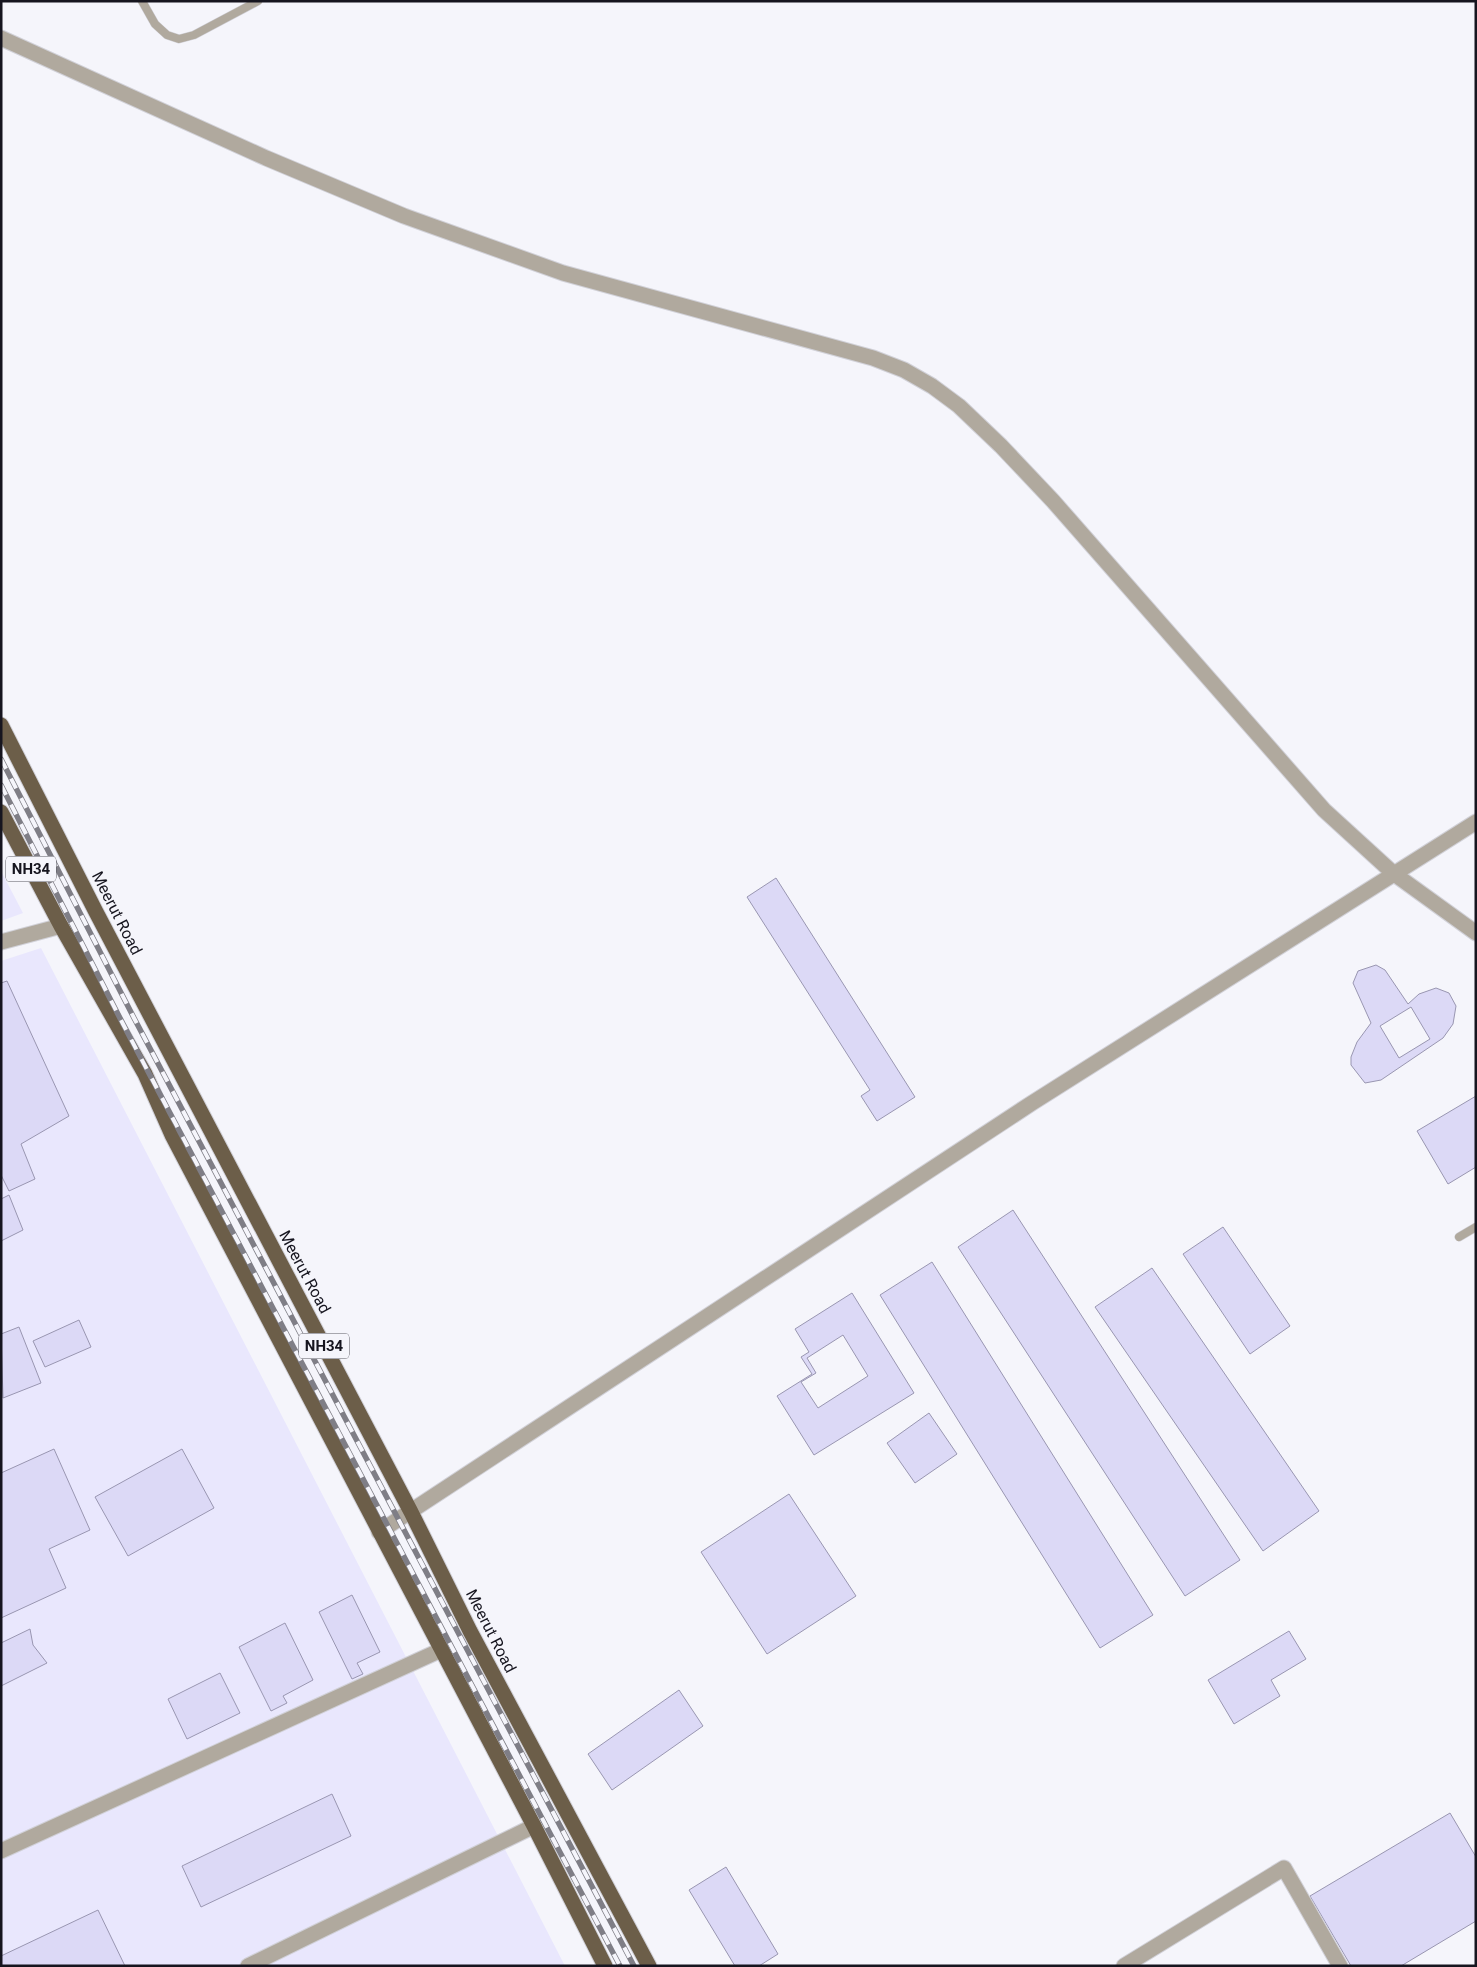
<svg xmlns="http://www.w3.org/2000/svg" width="1477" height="1967" viewBox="0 0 1477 1967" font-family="Roboto,sans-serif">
  <rect width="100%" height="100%" fill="#f5f5fb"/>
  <!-- built -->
  <path fill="#e9e7fd" d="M 1,871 L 23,913 L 1,921 Z
    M 41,948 L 565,1966 L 1,1966 L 1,961 Z"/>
  <!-- building -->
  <path fill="#dcd9f6" stroke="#9996b1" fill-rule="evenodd" d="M 776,878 L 915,1097 L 877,1121 L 861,1096 L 870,1090 L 747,897 Z
    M 1376,965 L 1385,970 L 1408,1004 L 1419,994 L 1436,988 L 1449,993 L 1456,1006 L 1453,1024 L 1443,1038 L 1381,1080 L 1365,1083 L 1351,1065 L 1351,1057 L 1357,1042 L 1371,1023 L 1353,983 L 1358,971 ZM 1411,1007 L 1430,1039 L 1399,1058 L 1380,1026 Z
    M 7,981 L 69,1116 L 21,1144 L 35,1179 L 9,1191 L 1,1175 L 1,983 Z
    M 1476,1096 L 1476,1167 L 1448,1184 L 1417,1131 Z
    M 9,1195 L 23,1230 L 1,1241 L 1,1199 Z
    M 1013,1210 L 1240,1560 L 1185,1596 L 958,1247 Z
    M 1223,1227 L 1290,1326 L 1250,1354 L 1183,1254 Z
    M 932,1262 L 1153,1615 L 1100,1648 L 880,1295 Z
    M 1152,1268 L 1319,1511 L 1263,1551 L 1095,1307 Z
    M 852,1293 L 914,1393 L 814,1455 L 777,1396 L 812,1374 L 801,1357 L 809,1352 L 795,1329 ZM 843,1335 L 868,1376 L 818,1408 L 801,1382 L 816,1373 L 807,1358 Z
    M 79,1320 L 91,1347 L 45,1367 L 33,1341 Z
    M 19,1327 L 41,1383 L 3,1398 L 1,1334 Z
    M 929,1413 L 957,1454 L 915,1483 L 887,1443 Z
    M 54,1449 L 90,1530 L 49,1549 L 66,1588 L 1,1618 L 1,1473 Z
    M 182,1449 L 214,1508 L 128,1556 L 95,1497 Z
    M 789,1494 L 856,1596 L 767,1654 L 701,1552 Z
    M 352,1595 L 380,1652 L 357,1663 L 363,1674 L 352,1679 L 319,1612 Z
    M 285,1623 L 313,1680 L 283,1696 L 287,1703 L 271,1711 L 239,1647 Z
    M 30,1629 L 33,1645 L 47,1663 L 1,1686 L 1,1643 Z
    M 1289,1631 L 1306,1659 L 1271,1680 L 1280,1696 L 1234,1724 L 1208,1680 Z
    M 220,1673 L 240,1713 L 187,1739 L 168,1699 Z
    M 679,1690 L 703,1726 L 612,1790 L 588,1754 Z
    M 332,1794 L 351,1836 L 201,1907 L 182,1866 Z
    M 1450,1813 L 1476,1857 L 1476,1921 L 1401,1966 L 1351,1966 L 1310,1896 Z
    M 726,1867 L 778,1954 L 759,1966 L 735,1966 L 689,1890 Z
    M 98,1910 L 125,1966 L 1,1966 L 1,1956 Z"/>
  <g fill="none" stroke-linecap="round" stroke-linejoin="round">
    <defs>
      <path id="service" d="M 142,1 L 155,24 L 167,35 L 179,39 L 194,35 L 258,1
        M 1459,1237 L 1476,1227"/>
      <path id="minor" d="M 1,38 L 266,158 L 404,216 L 563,273 L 873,358 L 904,370 L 932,386 L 959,406 L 1001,446 L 1053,501 L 1324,810 L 1393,873 L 1476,933
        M 1,942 L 61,926
        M 379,1532 L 1032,1103 L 1476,822
        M 1,1851 L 441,1650
        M 248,1966 L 534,1826
        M 1124,1966 L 1284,1868 L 1340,1966"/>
      <path id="trunk" d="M 1,725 L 96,912 L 411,1512 L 470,1631 L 649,1966
        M 1,812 L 61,926 L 145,1074 L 172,1135 L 534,1826 L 605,1966"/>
    </defs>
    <!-- service casing -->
    <use href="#service" stroke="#d1d1d8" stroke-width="9"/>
    <!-- minor casing -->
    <use href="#minor" stroke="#d1d1d8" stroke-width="17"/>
    <!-- trunk casing -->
    <use href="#trunk" stroke="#d1d1d8" stroke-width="17"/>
    <!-- service -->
    <use href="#service" stroke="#b0a99e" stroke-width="8"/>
    <!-- minor -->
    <use href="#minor" stroke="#b0a99e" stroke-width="15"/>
    <!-- trunk -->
    <use href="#trunk" stroke="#6c5e49" stroke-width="15"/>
    <defs>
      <path id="rail" d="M 1,759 L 134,1018 L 634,1966
        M 1,785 L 123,1024 L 620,1966"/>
    </defs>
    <!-- rail casing -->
    <use href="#rail" stroke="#7f7e86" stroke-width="5.5"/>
    <!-- rail -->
    <use href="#rail" stroke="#f5f5fb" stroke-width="4" stroke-dasharray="11" stroke-linecap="butt"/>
  </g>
  <g text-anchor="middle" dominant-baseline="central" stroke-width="4.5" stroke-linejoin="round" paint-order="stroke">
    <!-- shield labels -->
    <g fill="#f5f5fb" stroke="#595861" stroke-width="1">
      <rect x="6" y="856.5" width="50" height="25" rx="4"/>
      <rect x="299" y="1333.5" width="50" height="25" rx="4"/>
    </g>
    <g font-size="15" font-weight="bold" fill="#16151f">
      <text x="31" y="869">NH34</text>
      <text x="324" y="1346">NH34</text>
    </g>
    <!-- street labels -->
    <g font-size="16" fill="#16151f" stroke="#f5f5fb">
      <text transform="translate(117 913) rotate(63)">Meerut Road</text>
      <text transform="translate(305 1272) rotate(62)">Meerut Road</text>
      <text transform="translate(491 1631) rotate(63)">Meerut Road</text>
    </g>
  </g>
  <!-- border -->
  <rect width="1477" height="1967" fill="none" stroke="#16151f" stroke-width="5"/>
</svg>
